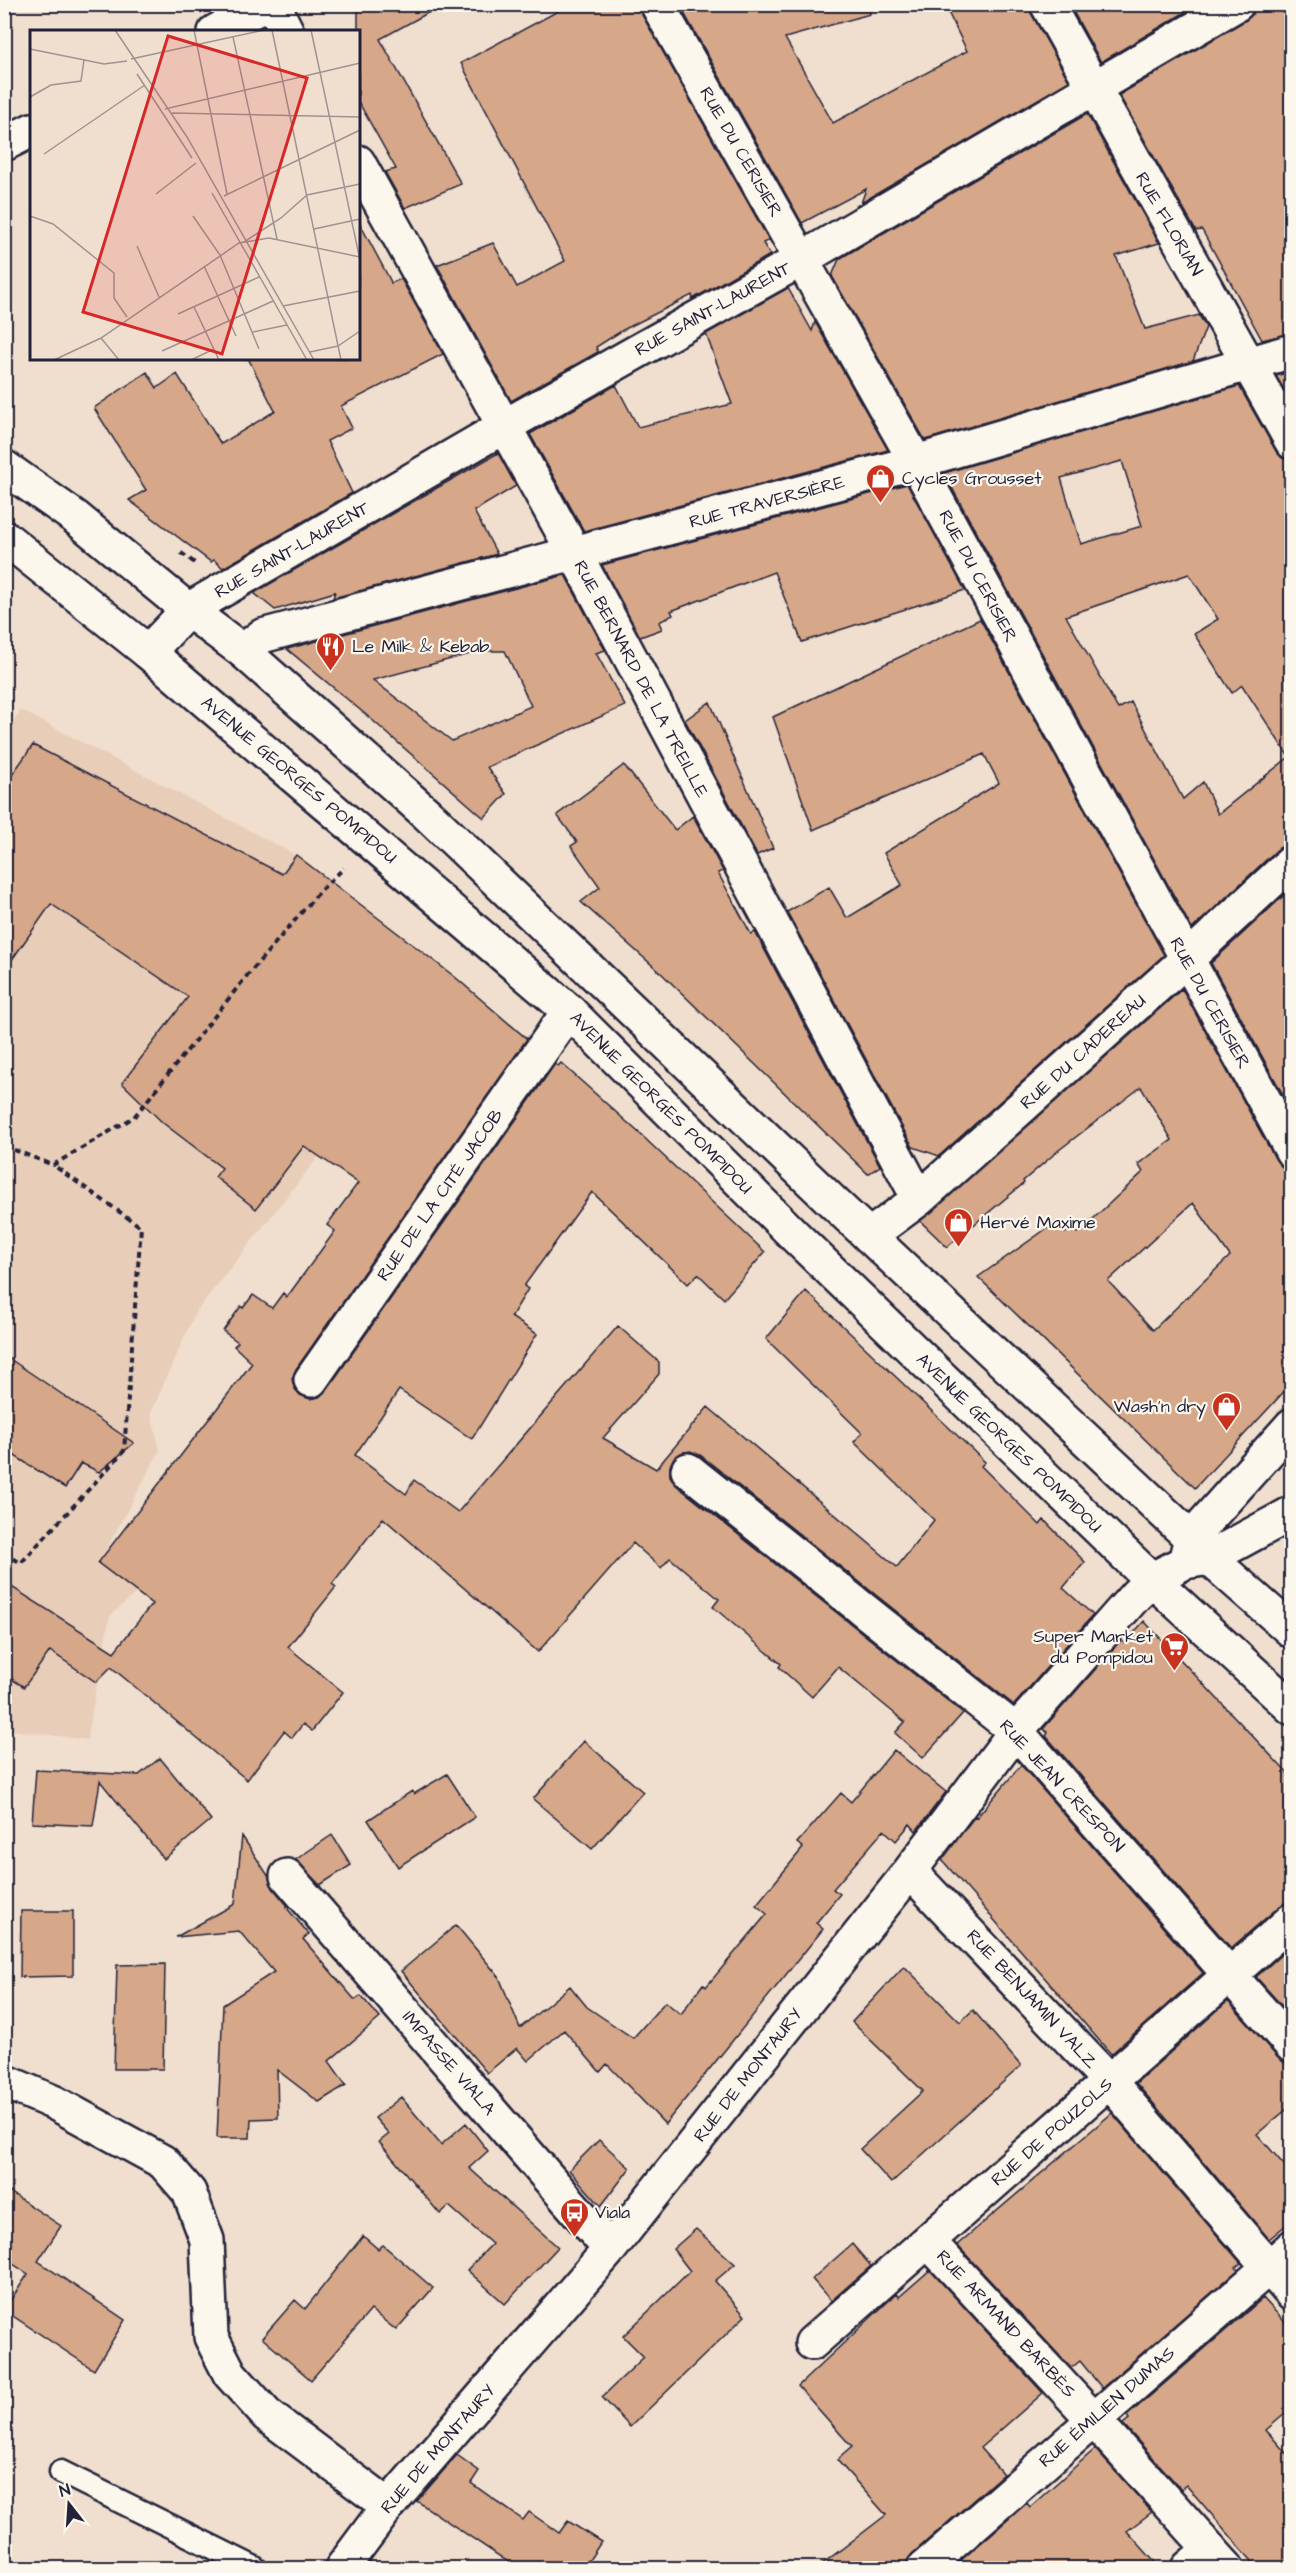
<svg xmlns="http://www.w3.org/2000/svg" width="1296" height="2573" viewBox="0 0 1296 2573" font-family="'Architects Daughter',sans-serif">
  <rect width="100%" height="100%" fill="#f0dfce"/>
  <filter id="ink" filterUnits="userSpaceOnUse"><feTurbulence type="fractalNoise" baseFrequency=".0167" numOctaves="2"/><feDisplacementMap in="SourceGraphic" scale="12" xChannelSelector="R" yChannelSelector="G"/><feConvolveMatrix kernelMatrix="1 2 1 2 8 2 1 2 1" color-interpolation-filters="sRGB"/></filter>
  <g filter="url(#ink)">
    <!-- built -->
    <path fill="#e8ceb9" d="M 21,710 L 296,855 L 319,1156 L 195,1313 L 151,1413 L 160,1450 L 99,1563 L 137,1592 L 110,1616 L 99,1671 L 93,1679 L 97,1683 L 87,1740 L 5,1729 L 4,736 Z"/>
    <!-- building -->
    <path fill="#d6a789" stroke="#22223b" stroke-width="1.5" fill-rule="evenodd" d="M 358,4 L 444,4 L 380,39 L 461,184 L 405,208 L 385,172 L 396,169 L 358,101 Z
      M 571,4 L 638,4 L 641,13 L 769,240 L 763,243 L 770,255 L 693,299 L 692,295 L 623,330 L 596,347 L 598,352 L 511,401 L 437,265 L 493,243 L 517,287 L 565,261 L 461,63 Z
      M 679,4 L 869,4 L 870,14 L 785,38 L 833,123 L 967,51 L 944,4 L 1028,4 L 1031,13 L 1069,81 L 861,203 L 866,189 L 802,223 Z
      M 1069,4 L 1199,4 L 1101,62 Z
      M 1256,4 L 1292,4 L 1292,333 L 1262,340 L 1202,230 L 1196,231 L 1119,95 L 1246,20 L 1253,14 Z
      M 1087,114 L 1159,243 L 1116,256 L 1145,329 L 1199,315 L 1206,327 L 1193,361 L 925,440 L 832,276 L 839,259 Z
      M 358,220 L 390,280 L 391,283 L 401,279 L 443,354 L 341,406 L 352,428 L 327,441 L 352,493 L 223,568 L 214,560 L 211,562 L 129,500 L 146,490 L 94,408 L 147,372 L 157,388 L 177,374 L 221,444 L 275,411 L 248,358 L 358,358 Z
      M 788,288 L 812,331 L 815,322 L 888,450 L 584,531 L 530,434 L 616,385 L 638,427 L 732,404 L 706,334 Z
      M 1292,371 L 1292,403 L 1276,376 Z
      M 1239,386 L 1276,451 L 1282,458 L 1292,461 L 1292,844 L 1279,848 L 1192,929 L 944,473 ZM 1122,461 L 1142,526 L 1081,544 L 1061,478 ZM 1189,574 L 1218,619 L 1194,634 L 1232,693 L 1242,685 L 1289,757 L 1218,814 L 1203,782 L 1183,799 L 1131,702 L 1118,709 L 1066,616 Z
      M 498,453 L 516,486 L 474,511 L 497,554 L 333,598 L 335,592 L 275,610 L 254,593 Z
      M 907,484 L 965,590 L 802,642 L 774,572 L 671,611 L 673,615 L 659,622 L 662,629 L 640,637 L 602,565 Z
      M 565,575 L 605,650 L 596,653 L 625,706 L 487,767 L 506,794 L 484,818 L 371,719 L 287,649 ZM 481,651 L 505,651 L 531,706 L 452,741 L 373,680 Z
      M 980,619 L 1164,955 L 939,1156 L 913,1147 L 787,912 L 829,887 L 847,918 L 902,885 L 884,853 L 999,783 L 984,754 L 813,830 L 773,717 Z
      M 710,702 L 773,848 L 757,855 L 685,720 Z
      M 33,745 L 282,874 L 296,855 L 455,977 L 527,1039 L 296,1369 L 292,1379 L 294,1387 L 300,1395 L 310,1399 L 319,1397 L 326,1391 L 555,1064 L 558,1066 L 561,1063 L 637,1131 L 765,1252 L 724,1299 L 698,1274 L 688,1284 L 592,1192 L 524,1286 L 528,1289 L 511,1317 L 537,1334 L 472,1439 L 399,1390 L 355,1455 L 406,1494 L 414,1480 L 458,1512 L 618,1326 L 659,1362 L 659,1374 L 603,1438 L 656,1469 L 708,1407 L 897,1567 L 934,1520 L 854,1442 L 862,1433 L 766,1339 L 806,1291 L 985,1462 L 981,1466 L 1040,1525 L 1044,1520 L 1085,1562 L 1063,1588 L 1093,1615 L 1014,1705 L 700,1455 L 690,1451 L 681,1453 L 673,1459 L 670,1467 L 670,1476 L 676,1485 L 963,1713 L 923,1758 L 895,1733 L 905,1722 L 838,1667 L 812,1697 L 779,1667 L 781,1664 L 713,1607 L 719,1599 L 670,1558 L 661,1568 L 633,1543 L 538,1652 L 383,1518 L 332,1584 L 336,1587 L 288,1647 L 343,1692 L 312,1731 L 303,1724 L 292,1738 L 284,1731 L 247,1780 L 111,1667 L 96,1682 L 50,1651 L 24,1687 L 4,1674 L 4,1582 L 114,1652 L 152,1604 L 98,1563 L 252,1363 L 234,1346 L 238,1342 L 223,1331 L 241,1306 L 243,1308 L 253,1295 L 272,1308 L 283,1293 L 287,1297 L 335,1231 L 327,1225 L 358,1183 L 304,1146 L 256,1209 L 215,1177 L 222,1168 L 163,1123 L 122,1083 L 188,997 L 51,904 L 4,971 L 4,786 Z
      M 624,765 L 675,830 L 693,816 L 723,871 L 718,873 L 751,934 L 755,932 L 880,1166 L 868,1174 L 661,973 L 581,902 L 600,887 L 571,846 L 577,842 L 557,815 Z
      M 1292,888 L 1292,1111 L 1211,963 Z
      M 1182,989 L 1276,1160 L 1282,1167 L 1292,1170 L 1292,1383 L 1195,1488 L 978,1277 L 1056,1222 L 1065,1233 L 1072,1226 L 1078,1233 L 1143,1172 L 1138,1164 L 1172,1140 L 1141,1087 L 1059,1150 L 1023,1181 L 1024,1183 L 947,1247 L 920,1221 ZM 1193,1203 L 1230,1256 L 1153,1330 L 1108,1281 Z
      M 4,1355 L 134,1443 L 99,1472 L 81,1463 L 65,1488 L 4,1449 Z
      M 1144,1621 L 1292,1778 L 1292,1902 L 1280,1906 L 1231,1948 L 1046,1736 L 1048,1733 L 1043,1729 L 1121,1640 L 1125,1643 Z
      M 584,1741 L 643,1792 L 592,1849 L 533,1799 Z
      M 894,1750 L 946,1792 L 916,1831 L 910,1824 L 896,1841 L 884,1830 L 833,1889 L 840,1894 L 816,1923 L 823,1929 L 665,2124 L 607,2064 L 600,2072 L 564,2030 L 528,2061 L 517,2048 L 487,2073 L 401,1971 L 456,1925 L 499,1977 L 520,2028 L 570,1986 L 587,2007 L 633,2038 L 665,2002 L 681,2014 L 703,1984 L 706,1987 L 767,1914 L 756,1905 L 803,1848 L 797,1843 L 841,1793 L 851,1802 Z
      M 160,1758 L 211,1820 L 164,1859 L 100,1781 L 93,1826 L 32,1823 L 36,1770 L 139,1775 Z
      M 1021,1765 L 1203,1973 L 1111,2054 L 942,1860 L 975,1816 L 977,1817 Z
      M 447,1774 L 475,1817 L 398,1867 L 368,1820 L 412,1791 L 414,1794 Z
      M 332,1835 L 351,1865 L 320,1885 L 295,1860 Z
      M 242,1836 L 269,1877 L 273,1888 L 288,1906 L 286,1907 L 309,1934 L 303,1939 L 355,2000 L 361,1996 L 380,2018 L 329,2061 L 346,2085 L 319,2102 L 277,2070 L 278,2118 L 251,2119 L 250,2138 L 217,2138 L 223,2005 L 274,1972 L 239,1931 L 176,1937 L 235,1904 Z
      M 21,1911 L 73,1911 L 73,1976 L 20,1977 Z
      M 1292,1945 L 1292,2017 L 1256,1977 Z
      M 165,1964 L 163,2069 L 114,2069 L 117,1965 Z
      M 904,1966 L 960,2022 L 973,2010 L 1021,2066 L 891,2183 L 860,2149 L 923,2091 L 852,2022 Z
      M 1228,2001 L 1278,2058 L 1292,2064 L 1292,2105 L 1257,2134 L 1292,2174 L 1292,2220 L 1269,2239 L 1136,2083 Z
      M 401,2097 L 441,2145 L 466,2123 L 488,2151 L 469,2168 L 558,2247 L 505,2304 L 467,2270 L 492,2244 L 449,2206 L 440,2214 L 379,2142 L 389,2134 L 375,2118 Z
      M 1112,2113 L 1241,2263 L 1236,2267 L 1238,2270 L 1102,2388 L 1080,2361 L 1071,2368 L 957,2245 Z
      M 599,2140 L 630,2168 L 601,2206 L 569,2170 Z
      M 4,2188 L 61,2226 L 38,2261 L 125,2320 L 94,2370 L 4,2310 L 28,2274 L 4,2258 Z
      M 696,2229 L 735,2264 L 715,2281 L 745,2316 L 630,2427 L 602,2397 L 644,2357 L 623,2336 L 690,2271 L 673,2249 Z
      M 363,2236 L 378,2249 L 383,2245 L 433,2288 L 396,2330 L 371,2310 L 311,2380 L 262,2338 L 295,2300 L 305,2309 Z
      M 852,2244 L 871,2266 L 831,2301 L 812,2279 Z
      M 930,2270 L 1043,2393 L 980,2448 L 1003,2474 L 912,2554 L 907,2561 L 906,2568 L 817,2568 L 886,2515 L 837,2460 L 852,2447 L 798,2386 L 896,2294 L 899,2297 Z
      M 1263,2298 L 1292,2330 L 1292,2408 L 1266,2430 L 1292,2460 L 1292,2568 L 1258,2568 L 1186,2485 L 1181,2489 L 1123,2424 L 1129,2419 L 1127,2416 Z
      M 1095,2449 L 1152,2512 L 1127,2531 L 1160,2568 L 952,2568 L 1027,2503 L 1030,2507 Z
      M 457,2455 L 479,2471 L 471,2483 L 523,2520 L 529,2512 L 559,2533 L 568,2521 L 601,2542 L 584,2568 L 517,2568 L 417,2501 Z"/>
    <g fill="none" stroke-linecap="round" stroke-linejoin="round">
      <defs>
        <path id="service" d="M 61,2472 L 255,2568"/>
        <path id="minor" d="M 273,4 L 287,32
          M 657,4 L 922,473 L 1292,1151
          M 1047,4 L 1292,442
          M 358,162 L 582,567 L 919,1199
          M 243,651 L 262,636 L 916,462 L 1292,351
          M 148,652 L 188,610 L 503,427 L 802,259 L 1237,4
          M 869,1236 L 919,1199 L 1186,960 L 1292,862
          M 311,1380 L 569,1011
          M 688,1470 L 1016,1731 L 1292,2046
          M 1185,1562 L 1191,1538 L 1292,1425
          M 910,1871 L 1109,2081 L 1292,2294
          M 287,1876 L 610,2249
          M 4,2081 L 55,2103 L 163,2162 L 189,2192 L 207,2240 L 211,2337 L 230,2374 L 267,2415 L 388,2506
          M 928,2241 L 1093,2419 L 1227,2568
          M 812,2343 L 1292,1920
          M 342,2568 L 388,2506 L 610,2249 L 910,1871 L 1016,1731 L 1135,1596 L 1151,1580 L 1185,1562 L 1209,1558 L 1292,1513
          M 924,2568 L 1292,2247
          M 1188,2568 L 1210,2549"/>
        <path id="tertiary" d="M 215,32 L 265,4
          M 4,144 L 32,130"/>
        <path id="secondary" d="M 4,467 L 75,517 L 188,610 L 243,651 L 427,814 L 835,1204 L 1191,1538 L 1209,1558 L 1292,1631
          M 4,537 L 148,652 L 569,1011 L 798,1239 L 1137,1566 L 1292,1708"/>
      </defs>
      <!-- service casing -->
      <use href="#service" stroke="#22223b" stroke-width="27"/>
      <!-- minor casing -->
      <use href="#minor" stroke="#22223b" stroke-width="38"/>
      <!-- tertiary casing -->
      <use href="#tertiary" stroke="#22223b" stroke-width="38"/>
      <!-- secondary casing -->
      <use href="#secondary" stroke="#22223b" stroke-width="38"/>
      <!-- path -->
      <path stroke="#22223b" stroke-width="4" stroke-dasharray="6 4.5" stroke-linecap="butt" d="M 181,553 L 195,563
        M 4,1146 L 53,1165 L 134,1117 L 246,977 L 321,890 L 344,868
        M 4,1553 L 21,1563 L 124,1451 L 141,1227 L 53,1165"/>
      <!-- service -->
      <use href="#service" stroke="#fbf7ec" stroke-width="22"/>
      <!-- minor -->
      <use href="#minor" stroke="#fbf7ec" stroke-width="33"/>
      <!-- tertiary -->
      <use href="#tertiary" stroke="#fbf7ec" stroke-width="33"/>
      <!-- secondary -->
      <use href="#secondary" stroke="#fbf7ec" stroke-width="33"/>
    </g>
  </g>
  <!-- icons -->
  <defs>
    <symbol id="shop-pin" viewBox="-11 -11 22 30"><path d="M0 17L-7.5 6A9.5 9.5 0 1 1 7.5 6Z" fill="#c8321e" stroke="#fbf7ec"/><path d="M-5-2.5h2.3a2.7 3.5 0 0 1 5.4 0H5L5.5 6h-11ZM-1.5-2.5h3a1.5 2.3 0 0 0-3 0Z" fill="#fff"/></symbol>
    <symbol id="restaurant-pin" viewBox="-11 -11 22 30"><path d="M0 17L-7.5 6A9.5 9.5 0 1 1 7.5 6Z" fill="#c8321e" stroke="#fbf7ec"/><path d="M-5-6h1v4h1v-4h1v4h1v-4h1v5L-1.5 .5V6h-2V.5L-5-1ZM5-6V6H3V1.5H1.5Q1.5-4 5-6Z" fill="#fff"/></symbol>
    <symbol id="supermarket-pin" viewBox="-11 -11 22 30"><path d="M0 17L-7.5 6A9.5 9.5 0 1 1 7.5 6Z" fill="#c8321e" stroke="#fbf7ec"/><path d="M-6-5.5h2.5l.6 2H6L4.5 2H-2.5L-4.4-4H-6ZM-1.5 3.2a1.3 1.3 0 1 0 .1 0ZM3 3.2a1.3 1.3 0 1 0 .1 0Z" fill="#fff"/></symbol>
    <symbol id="bus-pin" viewBox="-11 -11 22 30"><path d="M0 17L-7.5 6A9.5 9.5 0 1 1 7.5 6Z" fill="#c8321e" stroke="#fbf7ec"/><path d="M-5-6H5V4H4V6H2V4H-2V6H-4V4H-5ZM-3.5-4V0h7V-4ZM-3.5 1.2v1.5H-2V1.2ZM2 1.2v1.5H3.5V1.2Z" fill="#fff"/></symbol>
  </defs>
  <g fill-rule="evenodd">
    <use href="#shop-pin" x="864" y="462" width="33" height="45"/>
    <use href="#restaurant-pin" x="314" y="630" width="33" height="45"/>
    <use href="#shop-pin" x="942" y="1206" width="33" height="45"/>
    <use href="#shop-pin" x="1210" y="1390" width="33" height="45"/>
    <use href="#supermarket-pin" x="1158" y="1630" width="33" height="45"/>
    <use href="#bus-pin" x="558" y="2196" width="33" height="45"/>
  </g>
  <g text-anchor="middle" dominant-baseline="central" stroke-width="4.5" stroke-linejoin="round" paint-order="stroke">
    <!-- street labels -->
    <g font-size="18" fill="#22223b" stroke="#fbf7ec">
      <text transform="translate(741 152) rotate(60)">RUE DU CERISIER</text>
      <text transform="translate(1169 224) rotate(60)">RUE FLORIAN</text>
      <text transform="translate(713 309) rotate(-29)">RUE SAINT-LAURENT</text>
      <text transform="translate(767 502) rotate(-15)">RUE TRAVERSIÈRE</text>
      <text transform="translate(292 550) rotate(-30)">RUE SAINT-LAURENT</text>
      <text transform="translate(978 576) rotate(62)">RUE DU CERISIER</text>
      <text transform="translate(641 679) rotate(62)">RUE BERNARD DE LA TREILLE</text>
      <text transform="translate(299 780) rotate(40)">AVENUE GEORGES POMPIDOU</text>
      <text transform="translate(1210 1003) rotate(61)">RUE DU CERISIER</text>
      <text transform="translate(1083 1052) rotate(-42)">RUE DU CADEREAU</text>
      <text transform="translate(661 1103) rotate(45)">AVENUE GEORGES POMPIDOU</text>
      <text transform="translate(440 1195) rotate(-55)">RUE DE LA CITÉ JACOB</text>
      <text transform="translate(1009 1443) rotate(44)">AVENUE GEORGES POMPIDOU</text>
      <text transform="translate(1062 1786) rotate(47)">RUE JEAN CRESPON</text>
      <text transform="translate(1032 1999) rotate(47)">RUE BENJAMIN VALZ</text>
      <text transform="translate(449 2063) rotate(49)">IMPASSE VIALA</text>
      <text transform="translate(748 2075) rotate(-52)">RUE DE MONTAURY</text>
      <text transform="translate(1052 2132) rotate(-41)">RUE DE POUZOLS</text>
      <text transform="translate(1006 2324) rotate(47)">RUE ARMAND BARBÈS</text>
      <text transform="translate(1107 2407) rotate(-41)">RUE ÉMILIEN DUMAS</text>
      <text transform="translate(438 2449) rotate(-49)">RUE DE MONTAURY</text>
    </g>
    <!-- poi labels -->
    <g font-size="18" fill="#22223b" stroke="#fbf7ec" text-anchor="start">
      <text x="902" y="478">Cycles Grousset</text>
      <text x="352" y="646">Le Milk &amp; Kebab</text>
      <text x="980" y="1222">Hervé Maxime</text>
      <text x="1206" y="1406" text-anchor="end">Wash'n dry</text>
      <text x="1153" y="1636" text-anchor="end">Super Market<tspan x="1153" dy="21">du Pompidou</tspan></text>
      <text x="595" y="2212">Viala</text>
    </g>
  </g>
  <!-- overview -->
  <g transform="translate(30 30)">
    <rect width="330" height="330" fill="#f0dfce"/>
    <path fill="none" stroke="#9e9393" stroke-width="1.5" d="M 85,0 L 157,107 L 284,330M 164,0 L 197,164M 242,0 L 311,330M 281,0 L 330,230M 203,7 L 247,209M 0,19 L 74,34 L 97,31M 101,29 L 234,0M 107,44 L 162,128M 0,67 L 21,55 L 51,51 L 54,30M 135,79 L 330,33M 142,83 L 330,87M 14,124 L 115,55M 182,163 L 277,330M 126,164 L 166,133M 194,166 L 330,100M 0,186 L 23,194 L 84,243 L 84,268 L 97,287M 163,186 L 190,225 L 229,319M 284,199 L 330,189M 214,212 L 251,188 L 277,165 L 330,154M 107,216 L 129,267M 174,236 L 206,306M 253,276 L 330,261M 164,277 L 189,330M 148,284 L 229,247M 223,302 L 257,295M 71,308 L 89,330M 132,321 L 243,271M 280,322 L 308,316 L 330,301M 24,330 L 71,308 L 209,213 L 239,208 L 330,227M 161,330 L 184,319"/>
    <path fill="#d62828" fill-opacity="0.15" stroke="#d62828" stroke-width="3" d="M 138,6 L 277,48 L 192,324 L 53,282 Z"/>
    <rect width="330" height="330" fill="none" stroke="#22223b" stroke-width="3"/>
  </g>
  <!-- margin -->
  <rect width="1296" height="2573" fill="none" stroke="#fbf7ec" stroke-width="24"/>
  <rect x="12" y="12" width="1272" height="2549" fill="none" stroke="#22223b" stroke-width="2" filter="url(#ink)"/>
  <!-- north arrow -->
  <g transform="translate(69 2504) rotate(343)" stroke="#fbf7ec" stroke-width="4.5" paint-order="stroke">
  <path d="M0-4.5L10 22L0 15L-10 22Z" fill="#22223b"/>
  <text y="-9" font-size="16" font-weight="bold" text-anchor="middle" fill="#22223b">N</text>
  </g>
</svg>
